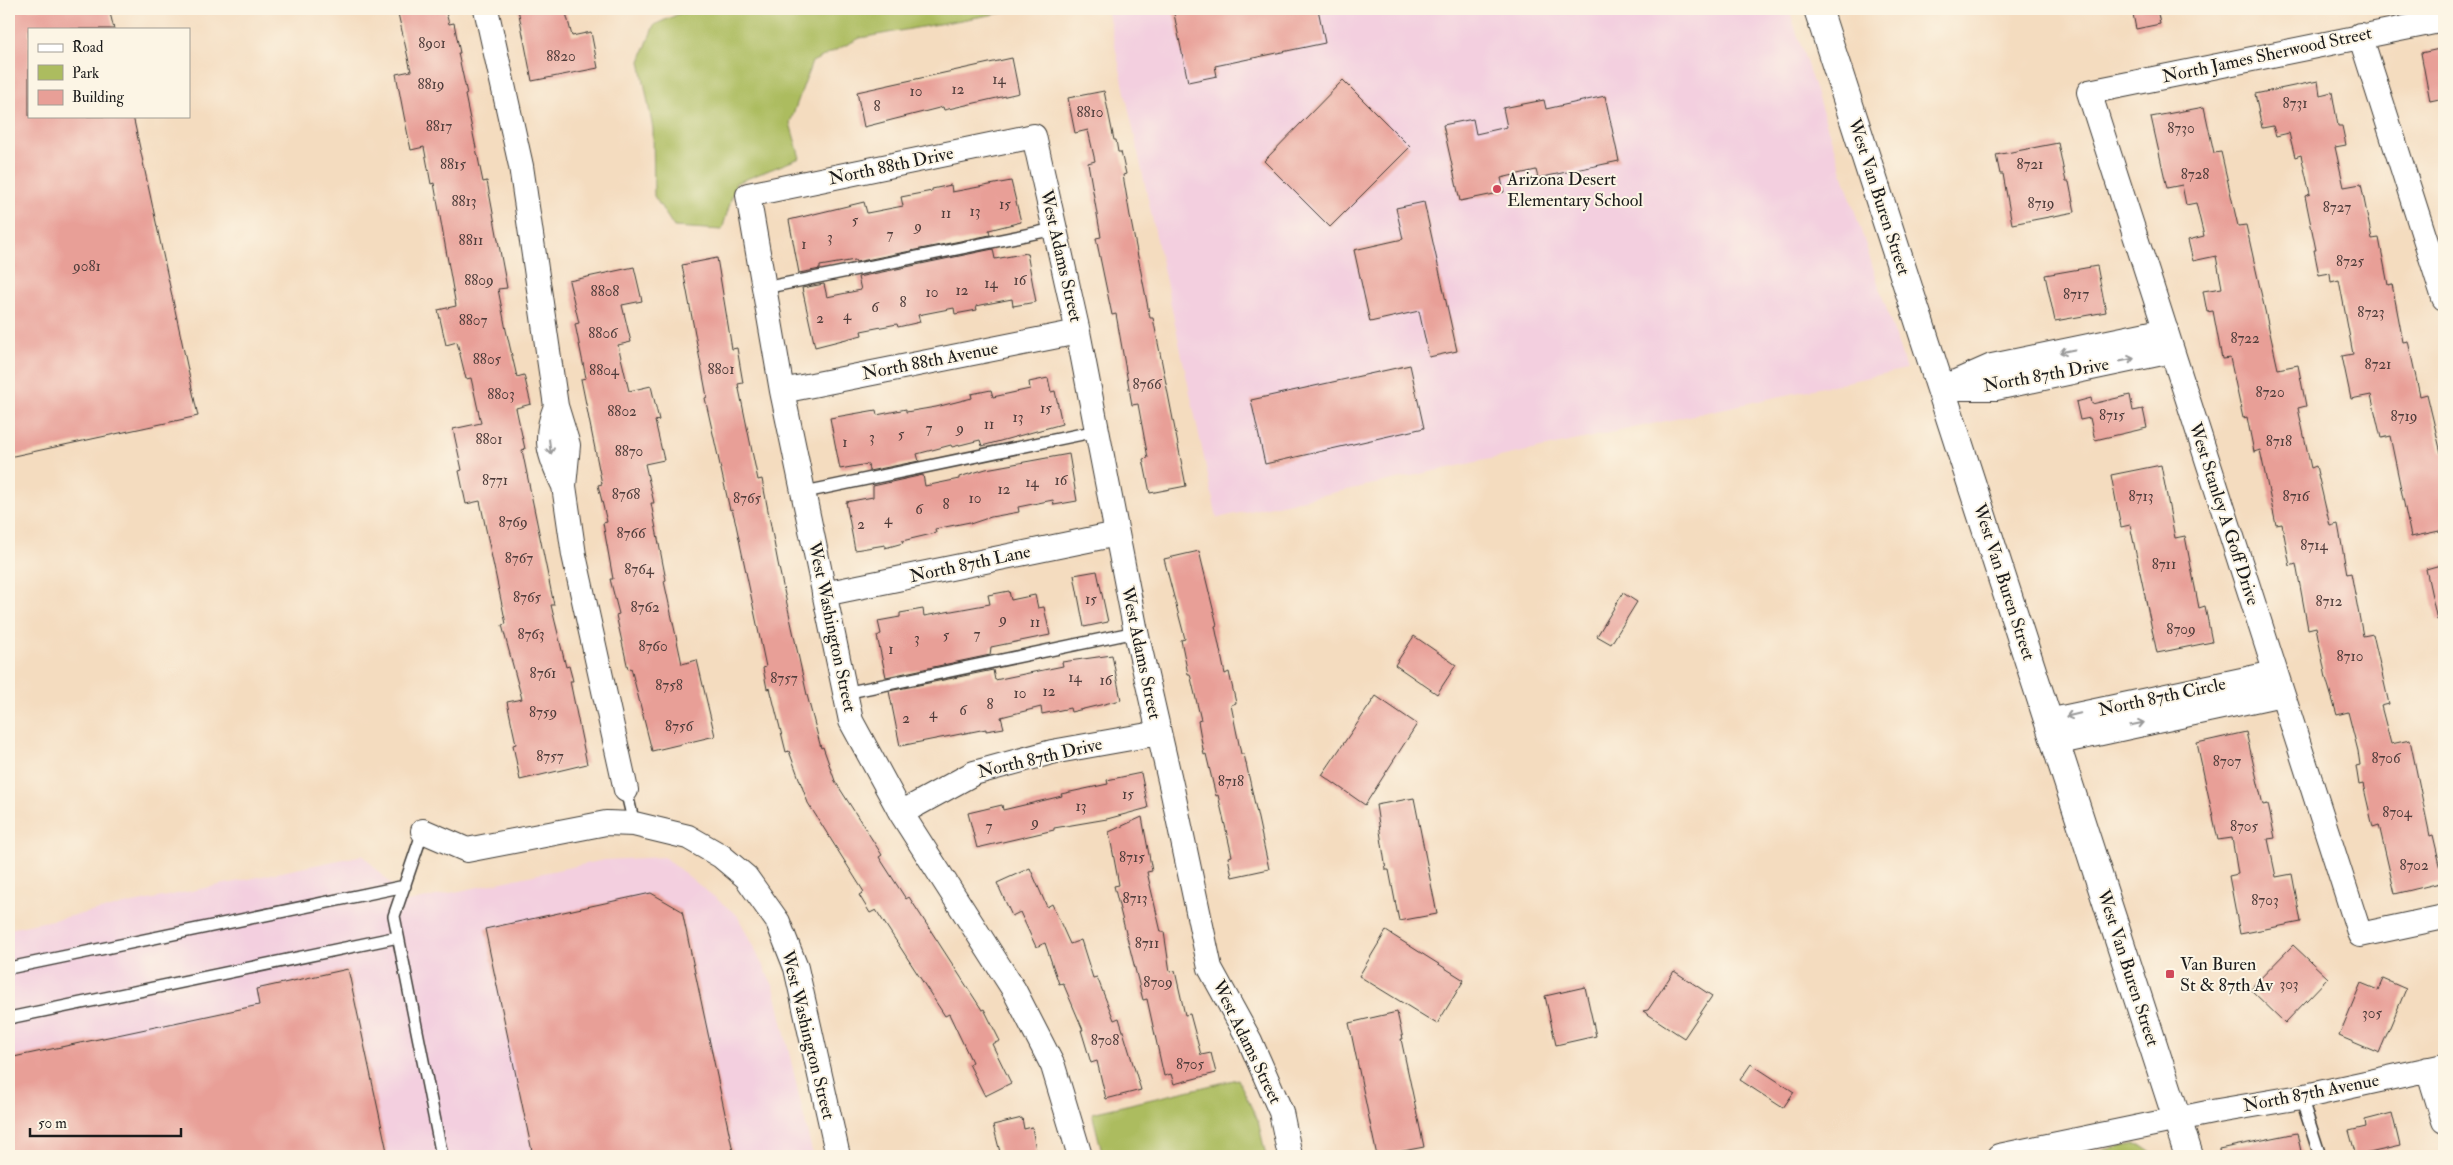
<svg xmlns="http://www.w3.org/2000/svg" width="2453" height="1165" viewBox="0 0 2453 1165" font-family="'IM FELL Double Pica',serif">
  <rect width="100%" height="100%" fill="#fcf5e5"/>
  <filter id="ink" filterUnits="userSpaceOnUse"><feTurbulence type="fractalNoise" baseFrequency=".02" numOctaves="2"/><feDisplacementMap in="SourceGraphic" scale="10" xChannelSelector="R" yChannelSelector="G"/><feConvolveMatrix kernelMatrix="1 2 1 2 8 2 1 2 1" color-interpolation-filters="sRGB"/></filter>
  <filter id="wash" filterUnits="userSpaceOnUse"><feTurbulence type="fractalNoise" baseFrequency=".0096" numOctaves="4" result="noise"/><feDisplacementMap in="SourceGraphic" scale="20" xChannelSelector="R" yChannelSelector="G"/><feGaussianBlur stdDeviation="1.12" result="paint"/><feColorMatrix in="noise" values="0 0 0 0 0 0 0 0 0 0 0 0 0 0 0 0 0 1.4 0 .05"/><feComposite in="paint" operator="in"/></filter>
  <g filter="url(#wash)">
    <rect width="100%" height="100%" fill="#f4dcbf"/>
    <!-- built -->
    <path fill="#f3cfdf" d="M 1107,9 L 1789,9 L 1906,369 L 1217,518 Z
      M 363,855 L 408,902 L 604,860 L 664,857 L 737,915 L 774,987 L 813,1156 L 9,1156 L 9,929 Z"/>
    <!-- green -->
    <path fill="#acbc5f" stroke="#646c3e" d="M 729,9 L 1023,9 L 860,38 L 812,62 L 790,123 L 800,158 L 736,183 L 722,230 L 674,227 L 654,196 L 653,129 L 640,61 L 654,25 L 683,12 Z
      M 1238,1079 L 1258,1121 L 1266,1156 L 1103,1156 L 1092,1113 Z
      M 2135,1144 L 2140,1145 L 2156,1156 L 2073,1156 Z"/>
    <g id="blocks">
      <!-- building -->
      <path fill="#e89f97" d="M 9,9 L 109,9 L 114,29 L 29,29 L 29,116 L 133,116 L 198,416 L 9,457 Z
        M 397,9 L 445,9 L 449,24 L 454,23 L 460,53 L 458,53 L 467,94 L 465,95 L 483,182 L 487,181 L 507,288 L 498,289 L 506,330 L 517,377 L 524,375 L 531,404 L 516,408 L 525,449 L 522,450 L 554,605 L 551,605 L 566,667 L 569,666 L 573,681 L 570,681 L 587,764 L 520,780 L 513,745 L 516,744 L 507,702 L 522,699 L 502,625 L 506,624 L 480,501 L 466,504 L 459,471 L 462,470 L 453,429 L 481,423 L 471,378 L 466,379 L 457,342 L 446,345 L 438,310 L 456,306 L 434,183 L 431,184 L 424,147 L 411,150 L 404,116 L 396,74 L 411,71 Z
        M 518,9 L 565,9 L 572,36 L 591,32 L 598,68 L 532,81 Z
        M 1173,9 L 1318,9 L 1325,43 L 1215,66 L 1217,76 L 1188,82 Z
        M 2132,9 L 2157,9 L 2160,24 L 2136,29 Z
        M 2444,48 L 2444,98 L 2430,101 L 2421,53 Z
        M 1012,58 L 1019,93 L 944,110 L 943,107 L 864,127 L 857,92 Z
        M 1343,80 L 1410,147 L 1330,227 L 1264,161 Z
        M 2318,81 L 2320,95 L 2332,92 L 2338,126 L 2342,126 L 2346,145 L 2335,147 L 2344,187 L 2361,184 L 2372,239 L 2379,238 L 2388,285 L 2392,284 L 2403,342 L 2408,341 L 2420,396 L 2427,394 L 2441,453 L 2444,452 L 2444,530 L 2411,537 L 2390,436 L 2381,438 L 2371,395 L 2351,399 L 2342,356 L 2353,354 L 2339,280 L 2331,282 L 2330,273 L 2319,275 L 2314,250 L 2316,250 L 2305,196 L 2310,194 L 2301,155 L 2295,157 L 2289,133 L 2276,136 L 2273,126 L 2262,128 L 2255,94 Z
        M 1104,91 L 1114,140 L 1116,140 L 1118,152 L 1121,152 L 1126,174 L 1123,175 L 1130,216 L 1150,318 L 1153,318 L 1162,363 L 1186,486 L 1150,493 L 1143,459 L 1148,458 L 1138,404 L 1132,405 L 1116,314 L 1112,315 L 1096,238 L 1101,237 L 1088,163 L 1095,161 L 1088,130 L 1075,133 L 1068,98 Z
        M 1605,96 L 1619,161 L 1538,178 L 1536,170 L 1501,178 L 1504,192 L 1460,201 L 1443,125 L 1473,119 L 1476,134 L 1507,127 L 1503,108 L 1544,100 L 1546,109 Z
        M 2204,107 L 2214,153 L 2221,152 L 2238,226 L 2246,225 L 2278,369 L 2298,365 L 2306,406 L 2298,408 L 2311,468 L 2316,466 L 2330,526 L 2338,524 L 2347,574 L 2351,573 L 2363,636 L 2373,634 L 2389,704 L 2381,706 L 2391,744 L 2410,740 L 2430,836 L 2433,835 L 2444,882 L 2395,894 L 2379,825 L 2373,827 L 2363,784 L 2359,785 L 2356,766 L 2360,765 L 2358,751 L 2348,712 L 2337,715 L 2326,678 L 2316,627 L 2308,629 L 2296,564 L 2290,566 L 2282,524 L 2276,525 L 2260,450 L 2254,452 L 2247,417 L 2243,418 L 2230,358 L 2222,359 L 2213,311 L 2207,312 L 2203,291 L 2222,288 L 2216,256 L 2193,261 L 2188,240 L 2204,236 L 2196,203 L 2186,205 L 2182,185 L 2167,188 L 2151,117 Z
        M 2058,143 L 2066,182 L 2069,182 L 2075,212 L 2012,224 L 2003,174 L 2000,174 L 1996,155 Z
        M 1011,181 L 1021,222 L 989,230 L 990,235 L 856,262 L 855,260 L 820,266 L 820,269 L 799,273 L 789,220 L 864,202 L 867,213 L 903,206 L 901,197 L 932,191 L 932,189 L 951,185 L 952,192 Z
        M 1424,202 L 1457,351 L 1429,357 L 1419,311 L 1370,322 L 1354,250 L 1403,239 L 1396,208 Z
        M 993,249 L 995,259 L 1027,253 L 1036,302 L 1013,306 L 1012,299 L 976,306 L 977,310 L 955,314 L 954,308 L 918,315 L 920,322 L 898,327 L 897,324 L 861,331 L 862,335 L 815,347 L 802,288 L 824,284 L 827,297 L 861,290 L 858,277 Z
        M 717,258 L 732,349 L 737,348 L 743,383 L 738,384 L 758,480 L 762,479 L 778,563 L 807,695 L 821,748 L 823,747 L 835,781 L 882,855 L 879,857 L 906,899 L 909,897 L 982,1010 L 984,1009 L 1000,1041 L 992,1044 L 1011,1083 L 985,1096 L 969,1064 L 972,1062 L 949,1014 L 945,1016 L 876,910 L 870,913 L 859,895 L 864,892 L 808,803 L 789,751 L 786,752 L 770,688 L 767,689 L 763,668 L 766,667 L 735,520 L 732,509 L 730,510 L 705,398 L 707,397 L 682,265 Z
        M 2097,266 L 2106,312 L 2055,321 L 2045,275 Z
        M 634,267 L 642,301 L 622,305 L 631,342 L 618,345 L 629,391 L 651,386 L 659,420 L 655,421 L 664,460 L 645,464 L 654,503 L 651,503 L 666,580 L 664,581 L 682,664 L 697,660 L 715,736 L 652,751 L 631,668 L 628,669 L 616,615 L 619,614 L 610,579 L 613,579 L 603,523 L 607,522 L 598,485 L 602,484 L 581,379 L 586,378 L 575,324 L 579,323 L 569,281 Z
        M 1410,365 L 1424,428 L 1265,464 L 1251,400 Z
        M 1048,378 L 1051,392 L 1055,391 L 1062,424 L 982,446 L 980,440 L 952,447 L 951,445 L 917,454 L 919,461 L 869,471 L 868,464 L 840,469 L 830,418 L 876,410 L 877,415 L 906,409 L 906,412 L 936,407 L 972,398 L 971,394 L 991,390 L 993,397 L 1030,389 L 1029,382 Z
        M 2130,395 L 2133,411 L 2143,409 L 2147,428 L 2095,440 L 2090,418 L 2080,420 L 2076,402 L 2091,398 L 2092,404 Z
        M 1069,454 L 1077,501 L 1054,505 L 1053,500 L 1018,507 L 1019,512 L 991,517 L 970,524 L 970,522 L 935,529 L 936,533 L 902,541 L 903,543 L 885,548 L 885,545 L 855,550 L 846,502 L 873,497 L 873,486 L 923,475 L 925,486 L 959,479 L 959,477 L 986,469 Z
        M 2161,465 L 2175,538 L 2185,536 L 2199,608 L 2205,606 L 2212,642 L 2157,653 L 2130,525 L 2121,527 L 2111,475 Z
        M 1199,551 L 1217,625 L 1215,626 L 1225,674 L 1229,672 L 1236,703 L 1231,705 L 1241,754 L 1244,754 L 1269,869 L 1232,877 L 1228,857 L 1232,856 L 1218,795 L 1216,796 L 1206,754 L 1204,755 L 1198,721 L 1201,720 L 1190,674 L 1188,674 L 1181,640 L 1185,639 L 1164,559 Z
        M 2444,564 L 2444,619 L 2437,620 L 2426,569 Z
        M 1097,571 L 1108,622 L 1084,627 L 1074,575 Z
        M 1009,591 L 1011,600 L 1035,595 L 1038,608 L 1044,607 L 1050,635 L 991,647 L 990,655 L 886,677 L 877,636 L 881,634 L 878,621 L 900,617 L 900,613 L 923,609 L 924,616 L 990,604 L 988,595 Z
        M 1623,593 L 1637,602 L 1611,644 L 1597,636 Z
        M 1414,636 L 1456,665 L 1437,694 L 1395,665 Z
        M 1112,655 L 1121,700 L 1071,712 L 1070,708 L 1042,714 L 1041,707 L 1001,717 L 1004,728 L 986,731 L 986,729 L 900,746 L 889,691 L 993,670 L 995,680 L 1063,666 L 1062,662 Z
        M 1376,696 L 1417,724 L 1365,805 L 1322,775 Z
        M 2246,732 L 2263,805 L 2268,804 L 2275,838 L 2268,839 L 2276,877 L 2292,874 L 2301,922 L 2240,934 L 2229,876 L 2238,874 L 2232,838 L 2218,840 L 2197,743 Z
        M 1141,773 L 1148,808 L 1107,819 L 1054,828 L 1054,830 L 977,848 L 968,813 L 1002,805 L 1003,810 L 1062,796 L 1061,794 L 1108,784 L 1107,780 Z
        M 1414,798 L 1437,914 L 1399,921 L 1389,870 L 1386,870 L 1376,805 Z
        M 1142,817 L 1152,871 L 1147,872 L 1161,932 L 1164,932 L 1170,972 L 1175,971 L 1185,1015 L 1190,1014 L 1201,1055 L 1211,1053 L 1216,1073 L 1174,1084 L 1171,1074 L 1164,1076 L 1147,999 L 1143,1000 L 1114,886 L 1119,885 L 1109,832 Z
        M 1030,868 L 1047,907 L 1052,904 L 1070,944 L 1081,940 L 1093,978 L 1097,977 L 1114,1020 L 1119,1018 L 1141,1090 L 1106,1099 L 1097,1061 L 1091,1063 L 1081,1030 L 1083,1030 L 1063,983 L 1059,984 L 1045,943 L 1036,947 L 1020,912 L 1012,916 L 997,883 Z
        M 651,893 L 682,911 L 734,1156 L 533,1156 L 485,929 Z
        M 1386,931 L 1464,980 L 1437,1024 L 1359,976 Z
        M 2293,945 L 2328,978 L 2285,1023 L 2250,989 Z
        M 348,969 L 388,1156 L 9,1156 L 9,1058 L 259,1005 L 256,989 Z
        M 1674,971 L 1712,996 L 1684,1038 L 1643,1011 L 1648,1010 Z
        M 2383,979 L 2406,989 L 2379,1053 L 2339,1036 L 2361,983 L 2378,990 Z
        M 1585,987 L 1596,1036 L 1556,1045 L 1545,996 Z
        M 1397,1012 L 1403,1039 L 1401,1039 L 1424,1147 L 1377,1156 L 1349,1023 Z
        M 1751,1064 L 1794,1092 L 1783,1108 L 1740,1080 Z
        M 2392,1113 L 2400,1146 L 2356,1156 L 2349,1131 L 2366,1127 L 2365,1120 Z
        M 1022,1118 L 1024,1129 L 1032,1127 L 1037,1156 L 1001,1156 L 993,1125 Z
        M 2297,1133 L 2302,1156 L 2220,1156 L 2219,1149 Z"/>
    </g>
  </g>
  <g filter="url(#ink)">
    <use href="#blocks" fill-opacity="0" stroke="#3c3934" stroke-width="1"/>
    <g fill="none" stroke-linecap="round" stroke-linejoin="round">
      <defs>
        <path id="service" d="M 764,288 L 1055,229
          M 805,492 L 1097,431
          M 845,693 L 1136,632
          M 626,790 L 634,824
          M 423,831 L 394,916 L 442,1156
          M 9,968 L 405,886
          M 9,1018 L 398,937
          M 2301,1097 L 2320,1156"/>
        <path id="minor" d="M 486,9 L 521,166 L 556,406 L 568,445 L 564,486 L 574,555 L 626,790
          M 2444,20 L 2089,92 L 2360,935 L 2444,917
          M 2360,35 L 2444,298
          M 1949,385 L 1992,366 L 2166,330
          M 1941,388 L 1996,388 L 2172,351
          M 782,391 L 1078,332
          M 556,406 C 543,439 549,455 564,486
          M 824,594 L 1117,534
          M 2048,721 L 2275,673
          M 2055,743 L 2282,694
          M 901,813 L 974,773 L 1052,752 L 1159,733
          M 423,831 L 467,850 L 606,823 L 634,824 L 688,837 L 721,856 L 746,877 L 778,922 L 796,968 L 838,1156
          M 2428,1069 L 2444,1121
          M 1080,1156 L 1053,1066 L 1014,990 L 901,813 L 851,721 L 782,391 L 748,195 L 1034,136 L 1078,332 L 1136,632 L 1172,789 L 1210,968 L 1250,1041 L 1281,1112 L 1290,1156
          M 1999,1156 L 2212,1112 L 2301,1097 L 2444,1066"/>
        <path id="primary" d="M 1818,9 L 2189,1156"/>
      </defs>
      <!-- service casing -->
      <use href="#service" stroke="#3c3934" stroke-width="14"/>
      <!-- minor casing -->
      <use href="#minor" stroke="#3c3934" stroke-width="26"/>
      <!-- primary casing -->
      <use href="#primary" stroke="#3c3934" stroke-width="30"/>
      <!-- service -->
      <use href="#service" stroke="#fff" stroke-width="11"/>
      <!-- minor -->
      <use href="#minor" stroke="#fff" stroke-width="24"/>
      <!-- primary -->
      <use href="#primary" stroke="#fff" stroke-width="28"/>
    </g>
    <!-- one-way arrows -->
    <defs><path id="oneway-shaft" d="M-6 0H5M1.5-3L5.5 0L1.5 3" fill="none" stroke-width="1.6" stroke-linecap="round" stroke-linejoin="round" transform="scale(1.25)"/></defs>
    <g stroke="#999">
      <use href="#oneway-shaft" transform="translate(2067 351) rotate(168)"/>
      <use href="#oneway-shaft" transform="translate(2127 360) rotate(-12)"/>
      <use href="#oneway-shaft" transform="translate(550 447) rotate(83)"/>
      <use href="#oneway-shaft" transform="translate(2073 715) rotate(167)"/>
      <use href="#oneway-shaft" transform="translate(2137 724) rotate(-12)"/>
    </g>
  </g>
  <!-- markers -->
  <g fill="#d1495b" stroke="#fcf5e5" stroke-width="2">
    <circle cx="1497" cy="189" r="5"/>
    <rect x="2165" y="969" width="10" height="10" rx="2.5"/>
  </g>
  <g text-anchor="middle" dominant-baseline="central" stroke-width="4" stroke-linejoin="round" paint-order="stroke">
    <!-- number labels -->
    <g font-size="15" fill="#4f3d3b">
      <text x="432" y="43">8901</text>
      <text x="561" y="56">8820</text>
      <text x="999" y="79">14</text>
      <text x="431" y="84">8819</text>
      <text x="958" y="89">12</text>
      <text x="916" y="91">10</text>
      <text x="2295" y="103">8731</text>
      <text x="877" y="106">8</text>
      <text x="1090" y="112">8810</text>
      <text x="439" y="126">8817</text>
      <text x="2181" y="128">8730</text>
      <text x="453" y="164">8815</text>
      <text x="2030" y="164">8721</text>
      <text x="2195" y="174">8728</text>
      <text x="464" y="201">8813</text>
      <text x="2041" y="203">8719</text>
      <text x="1005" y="204">15</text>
      <text x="2337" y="207">8727</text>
      <text x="975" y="211">13</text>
      <text x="946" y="213">11</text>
      <text x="855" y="220">5</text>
      <text x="918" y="226">9</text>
      <text x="890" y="234">7</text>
      <text x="830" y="237">3</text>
      <text x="471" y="240">8811</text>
      <text x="804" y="244">1</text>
      <text x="2350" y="261">8725</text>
      <text x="87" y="266">9081</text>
      <text x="479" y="280">8809</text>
      <text x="1020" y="280">16</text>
      <text x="991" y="283">14</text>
      <text x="962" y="290">12</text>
      <text x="605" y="291">8808</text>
      <text x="932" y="292">10</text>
      <text x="2076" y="294">8717</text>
      <text x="903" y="302">8</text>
      <text x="875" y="307">6</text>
      <text x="2371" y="312">8723</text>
      <text x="847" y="315">4</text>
      <text x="820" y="318">2</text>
      <text x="473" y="320">8807</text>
      <text x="603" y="333">8806</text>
      <text x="2245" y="338">8722</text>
      <text x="487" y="359">8805</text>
      <text x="2378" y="364">8721</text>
      <text x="721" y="369">8801</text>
      <text x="604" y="370">8804</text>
      <text x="1147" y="384">8766</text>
      <text x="2270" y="392">8720</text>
      <text x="501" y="394">8803</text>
      <text x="1046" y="408">15</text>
      <text x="622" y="411">8802</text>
      <text x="2112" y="415">8715</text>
      <text x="2404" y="416">8719</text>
      <text x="1018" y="417">13</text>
      <text x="989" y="424">11</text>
      <text x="929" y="428">7</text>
      <text x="960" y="428">9</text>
      <text x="901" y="434">5</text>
      <text x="872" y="437">3</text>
      <text x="489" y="439">8801</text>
      <text x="2279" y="441">8718</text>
      <text x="845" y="442">1</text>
      <text x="629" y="451">8870</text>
      <text x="495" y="480">8771</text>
      <text x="1061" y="480">16</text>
      <text x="1032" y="482">14</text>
      <text x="1004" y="489">12</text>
      <text x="626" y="494">8768</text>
      <text x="2141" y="496">8713</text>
      <text x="2296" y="496">8716</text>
      <text x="747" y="498">8765</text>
      <text x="975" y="498">10</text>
      <text x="946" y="504">8</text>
      <text x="919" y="509">6</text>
      <text x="888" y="519">4</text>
      <text x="513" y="522">8769</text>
      <text x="861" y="524">2</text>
      <text x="631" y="533">8766</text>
      <text x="2314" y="545">8714</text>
      <text x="519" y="558">8767</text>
      <text x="2164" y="564">8711</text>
      <text x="639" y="569">8764</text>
      <text x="527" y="597">8765</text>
      <text x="1091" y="599">15</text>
      <text x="2329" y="601">8712</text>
      <text x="645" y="607">8762</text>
      <text x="1003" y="619">9</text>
      <text x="1035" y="622">11</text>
      <text x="2181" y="629">8709</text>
      <text x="531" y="634">8763</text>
      <text x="977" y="634">7</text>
      <text x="946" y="635">5</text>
      <text x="917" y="638">3</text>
      <text x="653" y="646">8760</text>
      <text x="891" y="649">1</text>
      <text x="2350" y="656">8710</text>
      <text x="543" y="673">8761</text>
      <text x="1075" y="677">14</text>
      <text x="784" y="678">8757</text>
      <text x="1106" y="680">16</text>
      <text x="669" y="685">8758</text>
      <text x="1049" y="691">12</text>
      <text x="1020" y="693">10</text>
      <text x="990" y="704">8</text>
      <text x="963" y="710">6</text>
      <text x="543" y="712">8759</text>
      <text x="933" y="713">4</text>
      <text x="906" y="718">2</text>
      <text x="679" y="726">8756</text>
      <text x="550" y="756">8757</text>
      <text x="2386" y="758">8706</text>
      <text x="2227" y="761">8707</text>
      <text x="1231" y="781">8718</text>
      <text x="1128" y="794">15</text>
      <text x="1081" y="806">13</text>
      <text x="2397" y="812">8704</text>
      <text x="1035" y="822">9</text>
      <text x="989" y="826">7</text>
      <text x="2244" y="826">8705</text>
      <text x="1132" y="857">8715</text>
      <text x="2414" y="865">8702</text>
      <text x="1135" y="898">8713</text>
      <text x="2265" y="900">8703</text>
      <text x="1147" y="943">8711</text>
      <text x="1158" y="982">8709</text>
      <text x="2289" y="984">303</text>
      <text x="2372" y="1013">305</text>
      <text x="1105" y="1040">8708</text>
      <text x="1190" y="1064">8705</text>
    </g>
    <!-- street labels -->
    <g font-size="18" fill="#1c1c1c" stroke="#fcf5e5">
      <text transform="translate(2267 55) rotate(-12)">North James Sherwood Street</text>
      <text transform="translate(891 166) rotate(-12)">North 88th Drive</text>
      <text transform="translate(1879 197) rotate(72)">West Van Buren Street</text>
      <text transform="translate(1061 256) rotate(77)">West Adams Street</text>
      <text transform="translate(930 361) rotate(-11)">North 88th Avenue</text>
      <text transform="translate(2046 375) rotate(-10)">North 87th Drive</text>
      <text transform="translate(2224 514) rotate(72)">West Stanley A Goff Drive</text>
      <text transform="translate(970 564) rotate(-12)">North 87th Lane</text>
      <text transform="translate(2004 582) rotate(72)">West Van Buren Street</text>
      <text transform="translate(832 627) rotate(78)">West Washington Street</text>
      <text transform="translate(1141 653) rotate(78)">West Adams Street</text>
      <text transform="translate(2162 697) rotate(-12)">North 87th Circle</text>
      <text transform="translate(1040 758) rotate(-13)">North 87th Drive</text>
      <text transform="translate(2128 968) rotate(72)">West Van Buren Street</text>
      <text transform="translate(808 1035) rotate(76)">West Washington Street</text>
      <text transform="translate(1247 1042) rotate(64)">West Adams Street</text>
      <text transform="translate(2311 1093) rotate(-11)">North 87th Avenue</text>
    </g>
    <!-- poi labels -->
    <g font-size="18" fill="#1c1c1c" stroke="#fcf5e5" text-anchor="start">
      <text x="1507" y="179">Arizona Desert<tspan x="1507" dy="21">Elementary School</tspan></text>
      <text x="2180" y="964">Van Buren<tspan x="2180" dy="21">St &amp; 87th Av</tspan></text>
    </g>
  </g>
  <!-- margin -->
  <rect width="2453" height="1165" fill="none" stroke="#fcf5e5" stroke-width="30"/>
  <!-- legend -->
  <rect x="28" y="28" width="162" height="90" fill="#fcf5e5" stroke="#a29e95"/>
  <rect x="38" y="44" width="25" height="8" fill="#ffffff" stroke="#a29e95"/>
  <text x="72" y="52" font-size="15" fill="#1c1c1c">Road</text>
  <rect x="38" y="65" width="25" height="15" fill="#acbc5f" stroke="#a29e95"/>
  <text x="72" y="78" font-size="15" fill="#1c1c1c">Park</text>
  <rect x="38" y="90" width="25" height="15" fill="#e89f97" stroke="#a29e95"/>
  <text x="72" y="102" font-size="15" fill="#1c1c1c">Building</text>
  <!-- scale -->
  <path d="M30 1128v8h151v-8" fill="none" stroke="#1c1c1c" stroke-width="2.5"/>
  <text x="38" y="1128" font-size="15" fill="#1c1c1c" stroke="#fcf5e5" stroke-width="4" paint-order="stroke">50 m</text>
</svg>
